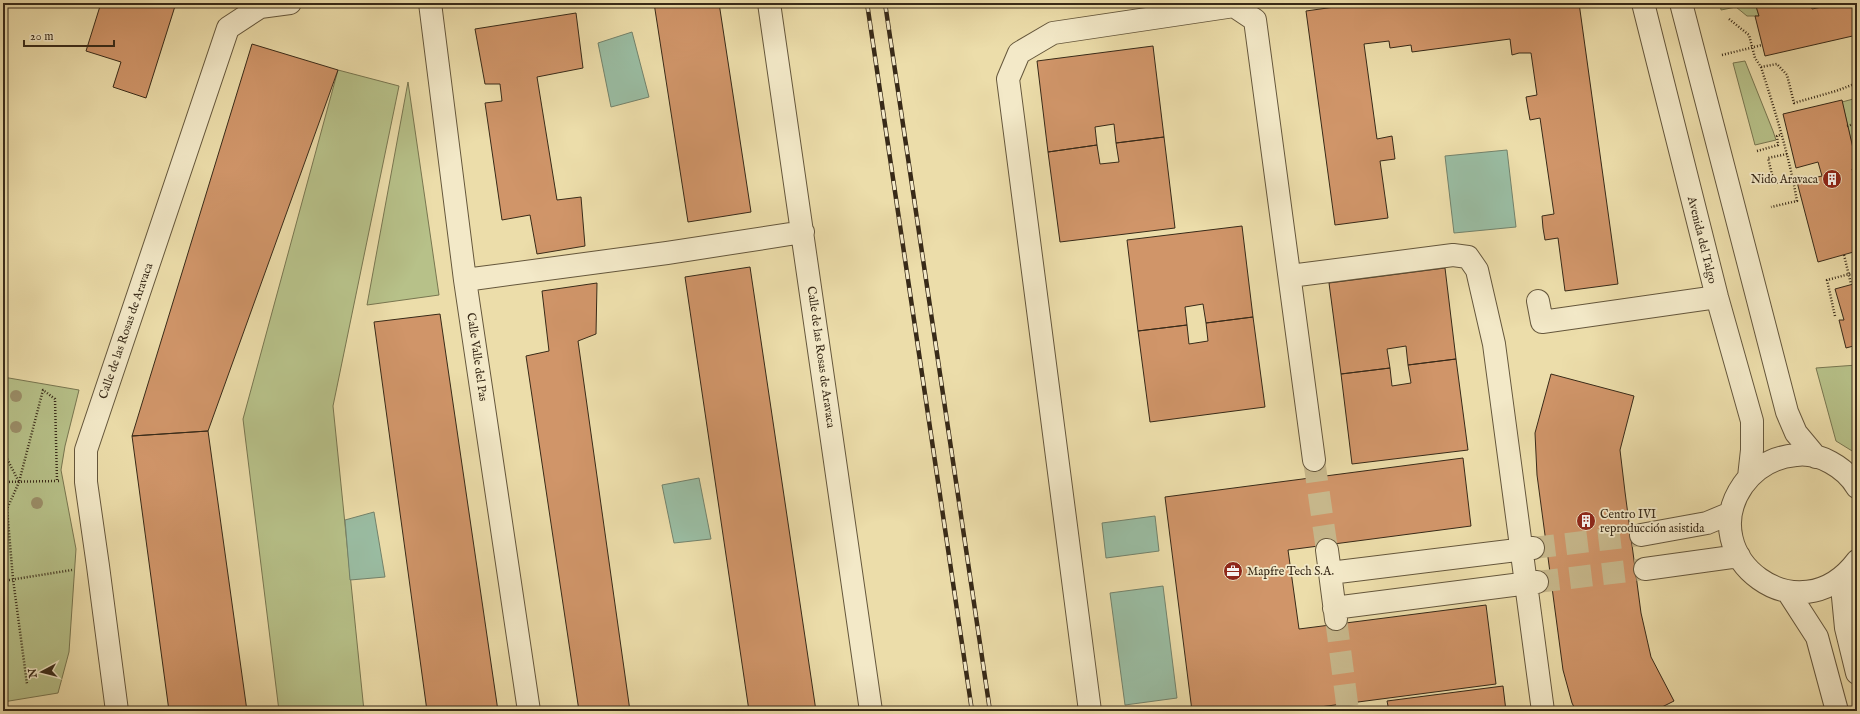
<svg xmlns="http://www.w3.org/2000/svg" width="1860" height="714" viewBox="0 0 1860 714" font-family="'IM FELL English',serif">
  <rect width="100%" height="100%" fill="#ecddaa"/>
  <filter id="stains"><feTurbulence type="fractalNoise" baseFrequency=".005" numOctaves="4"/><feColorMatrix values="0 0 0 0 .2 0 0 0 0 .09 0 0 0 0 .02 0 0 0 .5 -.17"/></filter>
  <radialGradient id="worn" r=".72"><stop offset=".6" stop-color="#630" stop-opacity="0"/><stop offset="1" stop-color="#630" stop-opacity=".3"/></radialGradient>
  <!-- green -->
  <path fill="#b7c189" stroke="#787650" d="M 1720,3 L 1755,3 L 1759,16 L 1747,16 L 1736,7 L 1721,10 Z
    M 1745,61 L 1773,131 L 1776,140 L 1755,145 L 1733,63 Z
    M 338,70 L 399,86 L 333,406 L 364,711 L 279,711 L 243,419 Z
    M 408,82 L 439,295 L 367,305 Z
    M 1857,98 L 1857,166 L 1842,102 Z
    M 1857,365 L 1857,454 L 1836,441 L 1816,368 Z
    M 3,377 L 79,390 L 65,446 L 61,470 L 76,549 L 69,652 L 58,693 L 3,702 Z"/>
  <!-- water -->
  <path fill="#9abda3" stroke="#73826b" d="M 632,32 L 649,97 L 611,107 L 598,43 Z
    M 1507,150 L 1516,227 L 1454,233 L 1445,156 Z
    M 699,478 L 711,539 L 674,543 L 662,485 Z
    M 374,512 L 385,577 L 350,580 L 345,520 Z
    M 1155,516 L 1159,551 L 1106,558 L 1102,523 Z
    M 1163,586 L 1177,698 L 1125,705 L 1110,593 Z"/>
  <!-- building -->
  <path fill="#d09569" stroke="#382a18" d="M 101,3 L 176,3 L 146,98 L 113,87 L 121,62 L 86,51 Z
    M 654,3 L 719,3 L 751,212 L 688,222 Z
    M 1363,3 L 1579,3 L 1618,284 L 1565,291 L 1558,238 L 1545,240 L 1543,228 L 1542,216 L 1554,214 L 1540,118 L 1530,120 L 1528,109 L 1526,97 L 1537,95 L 1531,53 L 1519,53 L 1512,55 L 1510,39 L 1412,52 L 1411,45 L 1390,48 L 1389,41 L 1364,44 L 1377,139 L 1392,136 L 1395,159 L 1380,161 L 1388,218 L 1335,225 L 1306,11 Z
    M 1755,3 L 1811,3 L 1812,9 L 1841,3 L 1857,3 L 1857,35 L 1765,56 L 1755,16 L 1759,16 Z
    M 576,13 L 583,68 L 537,77 L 557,200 L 581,197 L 585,246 L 537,254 L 530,215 L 502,220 L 485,103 L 502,101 L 500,84 L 485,84 L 475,29 Z
    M 252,44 L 338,70 L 208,431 L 132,436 Z
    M 1153,46 L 1164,137 L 1116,143 L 1114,124 L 1095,127 L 1097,145 L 1048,152 L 1037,61 Z
    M 1842,100 L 1857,166 L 1852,169 L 1857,187 L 1857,251 L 1818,262 L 1797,182 L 1822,176 L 1818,162 L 1796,168 L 1783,114 Z
    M 1164,137 L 1175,228 L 1060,242 L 1048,152 L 1097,145 L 1100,164 L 1119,162 L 1116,143 Z
    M 1242,226 L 1253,317 L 1206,323 L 1203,304 L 1185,307 L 1187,325 L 1138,331 L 1127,240 Z
    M 750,267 L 816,711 L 749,711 L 685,277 Z
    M 1445,268 L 1456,359 L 1408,365 L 1406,346 L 1387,349 L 1390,368 L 1341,374 L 1329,283 Z
    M 597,283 L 596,334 L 578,341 L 630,711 L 579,711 L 526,356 L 549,351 L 542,291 Z
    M 1857,283 L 1857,345 L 1846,348 L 1839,320 L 1844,320 L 1835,289 Z
    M 440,314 L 498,711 L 427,711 L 374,322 Z
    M 1253,317 L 1265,407 L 1150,422 L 1138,331 L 1187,325 L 1189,344 L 1208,341 L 1206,323 Z
    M 1456,359 L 1468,450 L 1352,464 L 1341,374 L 1390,368 L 1392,386 L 1411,383 L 1408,365 Z
    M 1551,374 L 1634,396 L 1620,450 L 1625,492 L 1641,613 L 1651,657 L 1674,701 L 1654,711 L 1576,711 L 1572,703 L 1563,670 L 1537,475 L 1535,433 Z
    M 208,431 L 247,711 L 169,711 L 132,436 Z
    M 1463,458 L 1471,526 L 1288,550 L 1299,629 L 1486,605 L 1496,684 L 1289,711 L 1192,711 L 1165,497 Z
    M 1503,686 L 1506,711 L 1389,711 L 1387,701 Z"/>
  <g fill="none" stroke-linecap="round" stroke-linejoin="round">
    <!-- minor-tunnel -->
    <path stroke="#c8b98d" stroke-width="22" stroke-dasharray="22 11" stroke-linecap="butt" d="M 1314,460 L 1327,550
      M 1533,548 L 1641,535
      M 1537,582 L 1645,569
      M 1336,619 L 1348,711"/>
    <defs>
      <path id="minor" d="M 430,3 L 465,280 L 529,711
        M 769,3 L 871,711
        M 1643,3 L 1717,297 L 1752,421 L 1752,450 L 1749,477
        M 1681,3 L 1787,412 L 1796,433 L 1816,457
        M 1290,276 L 1453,255 L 1468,257 L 1477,270 L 1494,344 L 1543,711
        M 465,280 L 667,253 L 803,232
        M 1538,301 L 1542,322 L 1717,297
        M 1857,487 C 1845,467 1819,452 1796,455 C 1774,457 1756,467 1743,485 C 1693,557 1799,638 1857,561
        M 1641,535 L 1707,523 L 1731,513
        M 1327,550 L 1336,619
        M 1645,569 L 1739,556
        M 1330,573 L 1533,548
        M 1848,573 L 1843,597 L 1846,628 L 1857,673
        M 1788,592 L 1817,637 L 1837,711
        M 1334,608 L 1537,582
        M 117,711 L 98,566 L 86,482 L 86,450 L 228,28 L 260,7 L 290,3
        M 1090,711 L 1008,79 L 1019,53 L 1053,33 L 1234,6 L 1255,20 L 1314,460"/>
    </defs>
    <!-- minor casing -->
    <use href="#minor" stroke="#65573c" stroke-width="24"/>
    <!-- path -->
    <path stroke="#382a18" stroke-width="2.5" stroke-dasharray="1 2" stroke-linecap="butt" d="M 1729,19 L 1749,35 L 1755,58 L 1761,67 L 1777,64 L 1787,75 L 1794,103 L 1836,91 L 1857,83
      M 1722,55 L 1762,45
      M 1761,67 C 1775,111 1789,155 1797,201 L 1771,207
      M 1847,126 L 1857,123
      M 1757,151 L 1778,145 L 1777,136 L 1782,134
      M 1787,154 L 1768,158 L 1774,183 L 1793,179
      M 1835,316 L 1827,280 L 1857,272
      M 3,451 L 19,482 L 43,390 L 55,399 L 57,481 L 59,481
      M 3,482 L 57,481
      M 19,482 L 7,509 L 13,579 L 27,684
      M 3,581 L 72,570"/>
    <!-- minor -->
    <use href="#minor" stroke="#f3e9c8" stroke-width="22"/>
    <defs>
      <path id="rail" d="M 867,3 L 972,711
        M 885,3 L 990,711"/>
    </defs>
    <!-- rail casing -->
    <use href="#rail" stroke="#382a18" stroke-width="4.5"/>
    <!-- rail -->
    <use href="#rail" stroke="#f3e9c8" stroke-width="3" stroke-dasharray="9" stroke-linecap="butt"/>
    <!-- path-bridge -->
    <path stroke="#382a18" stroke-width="2.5" stroke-dasharray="1 2" stroke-linecap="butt" d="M 1844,255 L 1851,284"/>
  </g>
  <!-- trees -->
  <g fill="#9b8f69">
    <circle cx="16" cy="396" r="6"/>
    <circle cx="16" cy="427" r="6"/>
    <circle cx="37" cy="503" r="6"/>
  </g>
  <!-- icons -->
  <defs>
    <symbol id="building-disc" viewBox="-11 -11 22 22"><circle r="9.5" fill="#8f2418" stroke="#f3e9c8"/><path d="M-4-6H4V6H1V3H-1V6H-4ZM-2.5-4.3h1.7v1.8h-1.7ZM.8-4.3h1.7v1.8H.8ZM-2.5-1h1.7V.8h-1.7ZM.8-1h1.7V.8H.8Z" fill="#fff"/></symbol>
    <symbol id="office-disc" viewBox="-11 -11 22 22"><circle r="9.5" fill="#8f2418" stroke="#f3e9c8"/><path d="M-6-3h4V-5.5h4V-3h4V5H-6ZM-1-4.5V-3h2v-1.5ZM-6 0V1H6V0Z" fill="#fff"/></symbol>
  </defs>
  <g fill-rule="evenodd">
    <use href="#building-disc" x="1821" y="168" width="22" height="22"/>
    <use href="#building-disc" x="1575" y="510" width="22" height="22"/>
    <use href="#office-disc" x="1222" y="560" width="22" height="22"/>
  </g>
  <g text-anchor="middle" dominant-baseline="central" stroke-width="3.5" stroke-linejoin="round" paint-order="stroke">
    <!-- poi labels -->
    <g font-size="12" fill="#382a18" stroke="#f3e9c8" text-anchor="start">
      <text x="1818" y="179" text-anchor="end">Nido Aravaca</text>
      <text x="1600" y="514">Centro IVI<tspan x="1600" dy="14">reproducción asistida</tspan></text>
      <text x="1247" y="571">Mapfre Tech S.A.</text>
    </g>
    <!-- street labels -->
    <g font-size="12" fill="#382a18" stroke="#f3e9c8">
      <text transform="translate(1702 240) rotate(76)">Avenida del Talgo</text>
      <text transform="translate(126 331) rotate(-71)">Calle de las Rosas de Aravaca</text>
      <text transform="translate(477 357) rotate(82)">Calle Valle del Pas</text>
      <text transform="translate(821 357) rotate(82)">Calle de las Rosas de Aravaca</text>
    </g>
  </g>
  <!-- margin -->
  <rect width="1860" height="714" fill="none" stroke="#ecddaa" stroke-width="16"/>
  <rect x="4" y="4" width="1852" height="706" fill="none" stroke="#382a18" stroke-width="2"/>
  <rect x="8" y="8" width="1844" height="698" fill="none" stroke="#382a18"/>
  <!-- north arrow -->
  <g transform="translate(42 672) rotate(263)" stroke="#f3e9c8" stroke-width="3" paint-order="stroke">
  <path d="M0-3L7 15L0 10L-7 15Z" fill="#382a18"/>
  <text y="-6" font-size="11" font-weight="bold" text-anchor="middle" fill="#382a18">N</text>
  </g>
  <!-- scale -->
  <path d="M24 40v6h90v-6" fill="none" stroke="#382a18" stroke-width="2"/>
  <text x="30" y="40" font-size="12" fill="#382a18" stroke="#f3e9c8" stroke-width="3" paint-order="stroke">20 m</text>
  <rect width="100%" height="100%" filter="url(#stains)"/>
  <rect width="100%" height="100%" fill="url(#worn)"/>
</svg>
